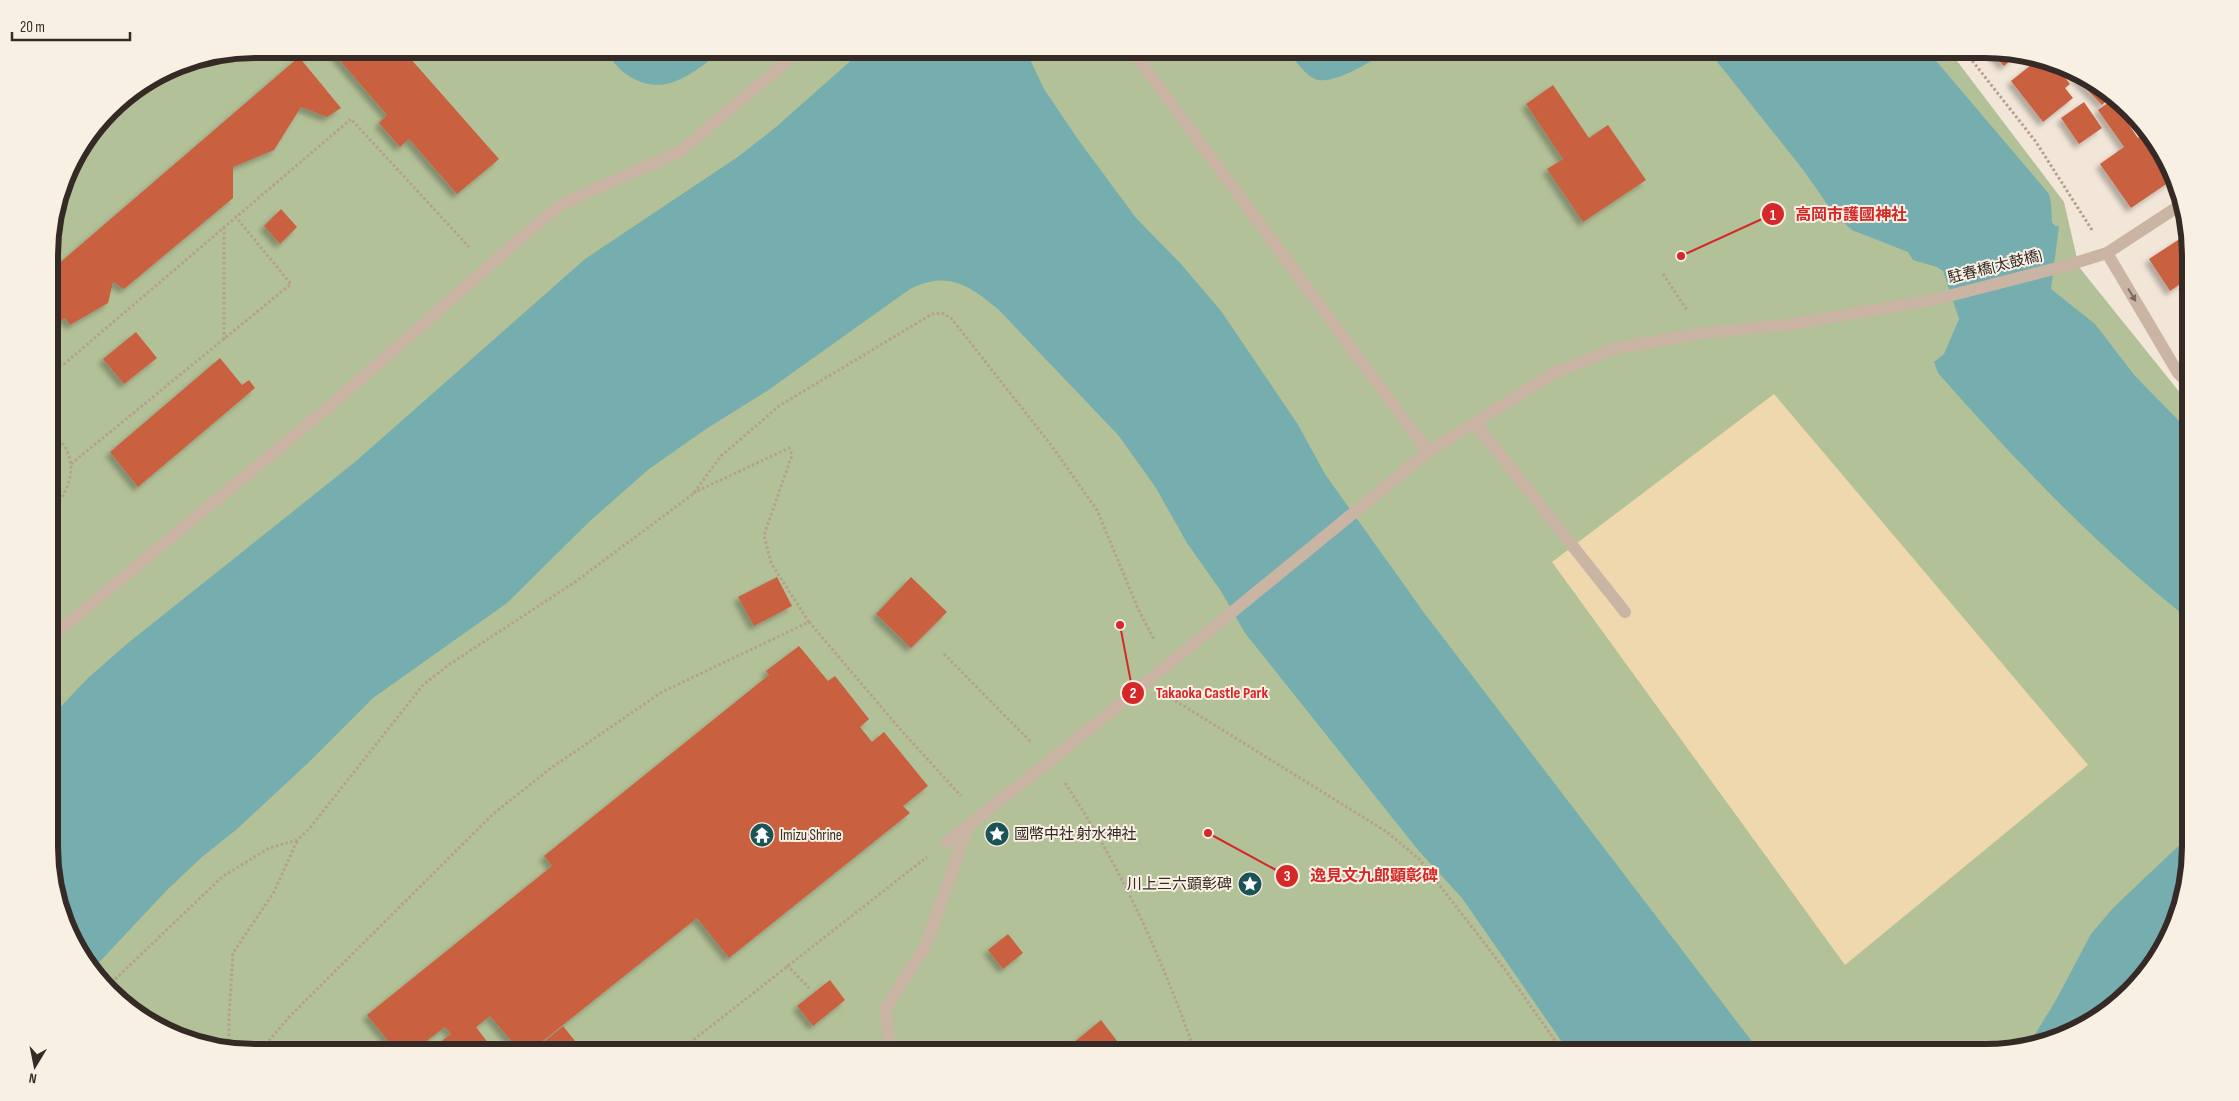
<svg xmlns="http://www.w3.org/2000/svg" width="2239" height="1101" viewBox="0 0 2239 1101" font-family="'Sofia Sans Condensed','Noto Sans JP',sans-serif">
  <defs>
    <filter id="shadow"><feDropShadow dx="-4.5" dy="4.5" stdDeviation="2.5" flood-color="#0004"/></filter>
  </defs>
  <rect width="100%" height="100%" fill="#f2e6d8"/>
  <!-- green -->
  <path fill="#b3c198" d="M 255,49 L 1948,49 L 2064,202 L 2079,267 L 2189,404 L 2190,847 L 2169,937 L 2139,982 L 2099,1017 L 2050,1041 L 1997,1052 L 255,1052 L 164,1031 L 91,971 L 64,925 L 51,873 L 49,241 L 70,163 L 119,100 L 176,64 Z"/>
  <!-- sand -->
  <path fill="#efd8ad" d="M 1774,394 L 2088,765 L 1845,965 L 1552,562 Z"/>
  <!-- water -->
  <path fill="#76adaf" d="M 603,49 L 724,49 C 694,72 664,101 626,74 C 617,68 610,57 603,49 Z
    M 864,49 L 1025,49 L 1044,89 L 1077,138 L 1136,218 L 1181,264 L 1221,311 L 1297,423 L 1325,474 L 1425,614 L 1760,1052 L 1569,1052 L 1462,898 L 1418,850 L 1245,633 L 1221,591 L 1187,543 L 1156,488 L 1119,436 L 998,309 C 969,285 947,270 910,289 L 767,391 L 706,429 L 649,469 L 590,521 L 507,603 L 373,698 L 308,763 L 237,829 L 202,857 L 167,890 L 91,971 L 64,925 L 51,873 L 50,718 L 88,678 L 128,643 L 355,462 L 585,259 L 739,156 L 776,127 Z
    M 1287,49 L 1392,49 C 1375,58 1331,89 1313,78 C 1302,72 1294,58 1287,49 Z
    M 1707,49 L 1926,49 L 2049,194 L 2051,203 L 2052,222 L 2055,226 L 2059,226 L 2051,289 L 2095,324 L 2135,376 L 2189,431 L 2190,620 C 2097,547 2016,461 1938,373 L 1934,362 L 1944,354 L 1959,319 L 1943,271 L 1937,267 L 1913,260 L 1908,252 L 1852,230 L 1834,214 L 1804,171 Z
    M 2190,835 L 2190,847 L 2169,937 L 2139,982 L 2099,1017 L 2050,1041 L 2021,1047 L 2034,1036 L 2056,1000 L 2091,934 L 2113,908 Z"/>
  <!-- building -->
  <path fill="#c9613f" filter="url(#shadow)" d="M 332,49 L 402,49 L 499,159 L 457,194 L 409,139 L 400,147 L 379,123 L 387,115 L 331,50 Z
    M 1989,50 L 2016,56 L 2004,66 Z
    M 299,57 L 341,108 L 327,117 L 301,107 L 274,150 L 233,167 L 233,198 L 124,289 L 113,282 L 108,303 L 70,325 L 65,318 L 56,325 L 60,351 L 51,358 L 49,272 Z
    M 2036,61 L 2055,65 L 2070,84 L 2065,88 L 2073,98 L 2043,122 L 2011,81 Z
    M 2066,68 L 2075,70 L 2109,98 L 2102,105 Z
    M 1553,85 L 1589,138 L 1608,125 L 1646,180 L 1583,222 L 1547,169 L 1563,159 L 1526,104 Z
    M 2112,100 L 2138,138 L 2148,131 L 2175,178 L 2131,208 L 2100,164 L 2124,147 L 2098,110 Z
    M 2084,102 L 2102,128 L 2079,144 L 2061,118 Z
    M 281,209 L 297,227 L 280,244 L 264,226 Z
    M 2181,238 L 2189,249 L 2189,278 L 2170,291 L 2149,259 Z
    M 136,332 L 157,358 L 124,384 L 103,359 Z
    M 220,358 L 242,385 L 249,380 L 255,388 L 138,487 L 110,452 Z
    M 777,577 L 792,606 L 754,626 L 738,597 Z
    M 911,577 L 947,612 L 911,648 L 876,614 Z
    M 799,646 L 828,681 L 835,676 L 869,719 L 860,727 L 872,742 L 884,732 L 928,786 L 903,806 L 910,813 L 729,958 L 697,918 L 534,1048 L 529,1042 L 519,1050 L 490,1016 L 476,1027 L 495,1052 L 427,1052 L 451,1034 L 445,1027 L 412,1052 L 397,1052 L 367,1015 L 552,866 L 544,856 L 769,675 L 766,671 Z
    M 1008,934 L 1023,953 L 1003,969 L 988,950 Z
    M 830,980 L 845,1000 L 813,1026 L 797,1006 Z
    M 1101,1020 L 1121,1046 L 1113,1052 L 1069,1052 L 1066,1049 Z
    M 563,1026 L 584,1052 L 536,1052 L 534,1050 Z"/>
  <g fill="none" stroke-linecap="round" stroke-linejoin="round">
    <!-- path -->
    <path stroke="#b59f8e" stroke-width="3" stroke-dasharray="2.5 2.5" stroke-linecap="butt" d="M 1963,49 L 2036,142 L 2092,230
      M 224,227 L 224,340
      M 1663,274 L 1687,310
      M 49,367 L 63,365 L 351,119 L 469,247
      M 50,434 C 80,448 75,492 50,509
      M 71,464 L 291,284 L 235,216
      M 693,493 L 789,448 L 792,455 L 764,535 L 771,563 L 809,622
      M 944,654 L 1031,742
      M 1171,698 L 1387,832 L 1420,860 L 1506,971 L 1563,1052
      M 1065,783 C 1121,867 1162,958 1195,1052
      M 787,965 L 809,988
      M 108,986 L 222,877 L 269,848 L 297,840 L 309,829 L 423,685 L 450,664 L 575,582 L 693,494 L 721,456 L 779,406 L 932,314 L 942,313 L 951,318 L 1051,445 L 1097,510 L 1139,611 L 1155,641
      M 229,1046 L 229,1017 L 233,953 L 274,892 L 297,841
      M 259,1052 L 290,1016 L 493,814 L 551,768 L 662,692 L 809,622 L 900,729 L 961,796
      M 678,1052 L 927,857"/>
    <!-- service -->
    <path stroke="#cab5a4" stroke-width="12" d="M 1131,49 L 1428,452
      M 1475,423 L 1625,612
      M 50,638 L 331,405 L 545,217 L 564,203 L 681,151 L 801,49
      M 947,842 L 1050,761 L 1428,452 L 1554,373 L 1613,349 L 1703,333 L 1786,325 L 1933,300
      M 890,1052 L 886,1008 L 926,945 L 968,826"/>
    <!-- minor -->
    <path stroke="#cab5a4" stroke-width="12" d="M 2107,253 L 2178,373 L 2189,383
      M 1933,300 L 2065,266 L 2107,253 L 2182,204"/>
  </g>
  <!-- one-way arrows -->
  <defs><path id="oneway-solid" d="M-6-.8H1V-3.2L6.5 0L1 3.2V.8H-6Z" transform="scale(1.25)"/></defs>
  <use fill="#78695f" href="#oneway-solid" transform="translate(2132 295) rotate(59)"/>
  <!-- icons -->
  <defs>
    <symbol id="sight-disc" viewBox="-11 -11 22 22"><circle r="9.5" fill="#1b5357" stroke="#f9f0e4"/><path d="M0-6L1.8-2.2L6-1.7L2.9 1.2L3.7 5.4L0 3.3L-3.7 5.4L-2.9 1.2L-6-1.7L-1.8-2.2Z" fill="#fff"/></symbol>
    <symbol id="temple-disc" viewBox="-11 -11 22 22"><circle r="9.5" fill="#1b5357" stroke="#f9f0e4"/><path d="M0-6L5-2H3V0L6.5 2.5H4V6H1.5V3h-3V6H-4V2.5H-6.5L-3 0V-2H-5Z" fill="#fff"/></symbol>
  </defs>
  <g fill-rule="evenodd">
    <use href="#sight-disc" x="983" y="820" width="28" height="28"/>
    <use href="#temple-disc" x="748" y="821" width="28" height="28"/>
    <use href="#sight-disc" x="1236" y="870" width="28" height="28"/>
  </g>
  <g text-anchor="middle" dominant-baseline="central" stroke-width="4" stroke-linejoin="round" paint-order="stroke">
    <!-- street labels -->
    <g font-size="15" fill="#352a26" stroke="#f9f0e4">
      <text transform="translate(1995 267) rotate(-14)">駐春橋(太鼓橋)</text>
    </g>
    <!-- poi labels -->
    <g font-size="15" fill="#352a26" stroke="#f9f0e4" text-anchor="start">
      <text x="1014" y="834">國幣中社 射水神社</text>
      <text x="780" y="835">Imizu Shrine</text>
      <text x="1232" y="884" text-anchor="end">川上三六顕彰碑</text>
    </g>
  </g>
  <!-- crop -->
  <path d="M0 0H2239V1101H0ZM255 58H1985A197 197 0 0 1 2182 255V847A197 197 0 0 1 1985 1044H255A197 197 0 0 1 58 847V255A197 197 0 0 1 255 58Z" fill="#f9f0e4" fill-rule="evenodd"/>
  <path fill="none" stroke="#352a26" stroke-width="6" d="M255 58H1985A197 197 0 0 1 2182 255V847A197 197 0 0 1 1985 1044H255A197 197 0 0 1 58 847V255A197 197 0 0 1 255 58Z"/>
  <!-- callouts -->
  <path fill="none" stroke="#d62828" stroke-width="2" d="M1681 256L1773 214M1120 625L1133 693M1208 833L1287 876"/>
  <g fill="#d62828" stroke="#f9f0e4" stroke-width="2">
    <circle cx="1681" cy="256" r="5"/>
    <circle cx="1120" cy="625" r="5"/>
    <circle cx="1208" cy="833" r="5"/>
    <circle cx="1773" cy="214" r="12"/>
    <circle cx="1133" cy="693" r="12"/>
    <circle cx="1287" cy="876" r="12"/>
  </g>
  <g font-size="15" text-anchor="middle" font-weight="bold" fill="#fff">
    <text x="1773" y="220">1</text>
    <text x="1133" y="698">2</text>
    <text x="1287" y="881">3</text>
  </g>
  <g font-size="16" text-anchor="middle" font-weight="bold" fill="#d62828" stroke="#f9f0e4" stroke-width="4" stroke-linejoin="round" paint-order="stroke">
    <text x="1851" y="220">高岡市護國神社</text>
    <text x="1212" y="698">Takaoka Castle Park</text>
    <text x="1374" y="881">逸見文九郎顕彰碑</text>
  </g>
  <!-- north arrow -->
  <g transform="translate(35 1066) rotate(190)" stroke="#f9f0e4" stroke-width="4" paint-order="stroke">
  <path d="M0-4L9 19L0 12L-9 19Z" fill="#352a26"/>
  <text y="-8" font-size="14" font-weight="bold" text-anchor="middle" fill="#352a26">N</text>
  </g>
  <!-- scale -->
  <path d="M12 32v8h118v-8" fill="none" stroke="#352a26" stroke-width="2.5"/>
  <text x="20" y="32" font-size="15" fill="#352a26" stroke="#f9f0e4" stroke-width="4" paint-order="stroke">20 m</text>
</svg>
